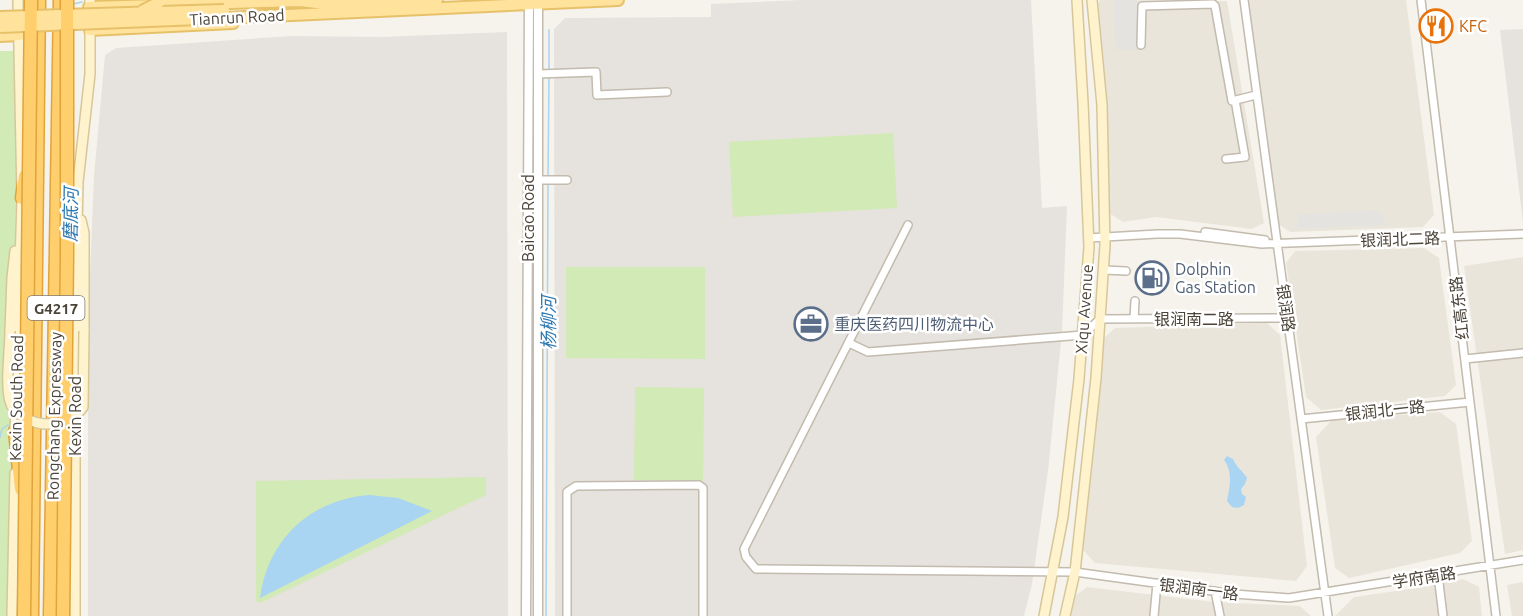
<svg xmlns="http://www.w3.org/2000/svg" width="1523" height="616" viewBox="0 0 1523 616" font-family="Ubuntu,'Noto Sans SC',sans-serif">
  <rect width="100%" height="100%" fill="#f6f3ec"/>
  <!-- residential -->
  <path fill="#eae5da" d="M 1100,0 L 1227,1 L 1264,223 L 1252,229 L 1156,217 L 1123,222 L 1109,213 L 1098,4 Z
    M 1247,0 L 1406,0 L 1434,215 L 1423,227 L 1290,232 L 1278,224 Z
    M 1424,248 L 1439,258 L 1456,385 L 1445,396 L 1321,410 L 1306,397 L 1286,263 L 1295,251 Z
    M 1523,257 L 1523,550 L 1505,554 L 1464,266 Z
    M 1267,323 L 1280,335 L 1307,566 L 1296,581 L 1095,563 L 1081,548 L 1104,338 L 1115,328 Z
    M 1440,412 L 1456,424 L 1472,541 L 1460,553 L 1349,578 L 1335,568 L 1316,437 L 1332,420 Z
    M 1463,579 L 1479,587 L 1482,616 L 1335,616 L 1354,597 L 1424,587 Z
    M 1523,582 L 1523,616 L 1512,616 L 1507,585 Z
    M 1087,587 L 1214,602 L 1300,606 L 1311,616 L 1071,616 L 1075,596 Z"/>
  <!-- industrial -->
  <path fill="#e6e2dd" d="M 801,0 L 1031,0 L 1042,208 L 1067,206 L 1062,332 L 1048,471 L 1032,584 L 1024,616 L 555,616 L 554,29 L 565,18 L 711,17 L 711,4 Z
    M 1523,29 L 1523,223 L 1500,30 Z
    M 507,32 L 508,616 L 88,616 L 88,326 L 94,176 L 105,55 L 116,48 L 292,36 L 381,37 Z"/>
  <!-- green -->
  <path fill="#d2eab5" d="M 0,51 L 17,51 L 15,317 L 9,616 L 0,616 Z
    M 893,133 L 897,208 L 733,217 L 729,142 Z
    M 566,267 L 705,267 L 705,359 L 566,358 Z
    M 635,387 L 704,388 L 703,481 L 634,480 Z
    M 486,477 L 486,495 L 260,603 L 256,601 L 256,481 Z"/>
  <!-- parking -->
  <path fill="#e5e3e0" d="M 1113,0 L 1137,0 L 1139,50 L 1116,50 Z
    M 1379,210 L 1387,225 L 1296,229 L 1299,214 Z"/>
  <!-- water -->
  <path fill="#a9d4f2" d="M 1227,456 L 1233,459 C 1236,467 1243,471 1247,478 L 1245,484 L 1241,489 L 1242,494 L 1246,497 L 1244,505 L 1238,508 L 1232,507 L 1227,501 C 1230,486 1233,472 1224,460 Z
    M 369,495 L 398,498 L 432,511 L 260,598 C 268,539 310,500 369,495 Z"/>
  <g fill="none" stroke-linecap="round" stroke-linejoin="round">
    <!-- stream -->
    <path stroke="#a9d4f2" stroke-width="1.5" d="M 73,4 L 82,2
      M 549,71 L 549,30
      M 548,179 L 549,76
      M 0,437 L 2,429 L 8,425
      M 546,616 L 548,184"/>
    <defs>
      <path id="minor" d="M 1244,0 L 1328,616
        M 1421,0 L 1496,616
        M 1141,45 L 1142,6 L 1213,4 L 1215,6 L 1232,101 L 1256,95
        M 538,74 L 596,72 L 597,95 L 667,92
        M 1226,159 L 1245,157 L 1235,100
        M 538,180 L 567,180
        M 908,225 L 744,549 L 746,557 L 756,569 L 1075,572 L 1234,594 L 1289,598 L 1523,560
        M 1205,232 L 1265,240
        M 1088,238 L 1157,234 L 1180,234 L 1262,244 L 1523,234
        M 1104,270 L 1126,271
        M 1134,319 L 1135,301
        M 849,343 L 868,352 L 1083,335 L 1100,319 L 1287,318
        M 1465,359 L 1523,353
        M 1301,419 L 1470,402
        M 1438,575 L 1443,616
        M 1215,591 L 1220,616
        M 567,616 L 567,492 L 576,486 L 699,485 L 703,488 L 703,616
        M 1154,616 L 1157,583"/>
      <path id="tertiary" d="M 526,616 L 529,0
        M 538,616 L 538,0"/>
      <path id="secondary" d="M 81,220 L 84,233 L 84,331
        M 10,331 L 12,278 L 15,251
        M 15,435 L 22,198 L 18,0
        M 12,616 L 15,473
        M 75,616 L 75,330 L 78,182 L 90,74 L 90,0
        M 1044,616 L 1063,517 L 1079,379 L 1089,247 L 1083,103 L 1077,0
        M 1065,616 L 1075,572 L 1096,378 L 1105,245 L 1102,105 L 1092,0"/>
      <path id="primary" d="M 329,5 L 437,0
        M 89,7 L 300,1 L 334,5
        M 224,18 L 618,0
        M 90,30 L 233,23
        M 0,36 L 20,35"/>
      <path id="motorway" d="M 22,198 L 25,176
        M 15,431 L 21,489
        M 32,616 L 39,0
        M 50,616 L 60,0"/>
    </defs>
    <!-- minor casing -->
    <use href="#minor" stroke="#c2bbae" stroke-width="10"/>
    <!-- tertiary casing -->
    <use href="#tertiary" stroke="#c2bbae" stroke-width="11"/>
    <!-- secondary casing -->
    <use href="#secondary" stroke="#d6c79b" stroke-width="12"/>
    <!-- primary casing -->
    <use href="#primary" stroke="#e6c16a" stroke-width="14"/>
    <!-- motorway casing -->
    <use href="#motorway" stroke="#e0a43c" stroke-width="15"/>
    <!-- minor -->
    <use href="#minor" stroke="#fff" stroke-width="7"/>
    <!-- tertiary -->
    <use href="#tertiary" stroke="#fff" stroke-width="8"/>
    <!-- secondary -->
    <use href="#secondary" stroke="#fff3cd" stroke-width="9"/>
    <!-- primary -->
    <use href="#primary" stroke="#ffe39c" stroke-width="10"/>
    <!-- motorway -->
    <use href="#motorway" stroke="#ffcf6e" stroke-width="12"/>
    <defs>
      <path id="secondary-bridge" d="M 10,331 C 10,350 5,384 10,401 C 13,415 34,424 47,424 C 62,424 74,420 83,407 L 84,331"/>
      <path id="primary-bridge" d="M 142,11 L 163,0
        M 0,17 L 224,10
        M 0,27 L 224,18"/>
      <path id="motorway-bridge" d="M 24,616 L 31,0
        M 63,616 L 67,253 L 67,0"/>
    </defs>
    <!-- secondary-bridge casing -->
    <use href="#secondary-bridge" stroke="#d6c79b" stroke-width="12" stroke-linecap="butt"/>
    <!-- primary-bridge casing -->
    <use href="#primary-bridge" stroke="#e6c16a" stroke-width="14" stroke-linecap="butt"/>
    <!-- motorway-bridge casing -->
    <use href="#motorway-bridge" stroke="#e0a43c" stroke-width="15" stroke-linecap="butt"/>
    <!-- secondary-bridge -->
    <use href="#secondary-bridge" stroke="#fff3cd" stroke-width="9"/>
    <!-- primary-bridge -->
    <use href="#primary-bridge" stroke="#ffe39c" stroke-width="10"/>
    <!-- motorway-bridge -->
    <use href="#motorway-bridge" stroke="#ffcf6e" stroke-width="12"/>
  </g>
  <!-- icons -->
  <defs>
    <symbol id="restaurant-ring" viewBox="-11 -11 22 22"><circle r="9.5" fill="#fff" stroke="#e8710a" stroke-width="1.5"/><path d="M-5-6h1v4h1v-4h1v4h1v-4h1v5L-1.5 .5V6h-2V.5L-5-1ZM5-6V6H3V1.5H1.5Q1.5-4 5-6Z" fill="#e8710a"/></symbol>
    <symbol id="fuel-ring" viewBox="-11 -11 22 22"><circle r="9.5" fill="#fff" stroke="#5c6f8a" stroke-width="1.5"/><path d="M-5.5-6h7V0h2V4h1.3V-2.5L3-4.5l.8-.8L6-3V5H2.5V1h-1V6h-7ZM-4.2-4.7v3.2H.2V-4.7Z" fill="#5c6f8a"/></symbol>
    <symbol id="office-ring" viewBox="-11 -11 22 22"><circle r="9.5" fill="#fff" stroke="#5c6f8a" stroke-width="1.5"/><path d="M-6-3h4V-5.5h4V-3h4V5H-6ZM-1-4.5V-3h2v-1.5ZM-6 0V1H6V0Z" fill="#5c6f8a"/></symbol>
  </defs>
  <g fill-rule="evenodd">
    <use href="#restaurant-ring" x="1417" y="7" width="38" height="38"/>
    <use href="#fuel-ring" x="1133" y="259" width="38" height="38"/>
    <use href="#office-ring" x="792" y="305" width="38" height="38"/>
  </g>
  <g text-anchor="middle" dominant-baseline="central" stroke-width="5" stroke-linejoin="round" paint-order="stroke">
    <!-- shield labels -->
    <rect fill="#fff" stroke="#817c74" stroke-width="1.5" x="27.5" y="296" width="57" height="24" rx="4.5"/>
    <g font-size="15" font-weight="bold" fill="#4b4439">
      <text x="56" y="308">G4217</text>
    </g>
    <!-- street labels -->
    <g font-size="16" fill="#4b4439" stroke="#fff">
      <text transform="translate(237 17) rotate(-3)">Tianrun Road</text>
      <text transform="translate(528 218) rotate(-90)">Baicao Road</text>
      <text transform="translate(1400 239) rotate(-2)">银润北二路</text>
      <text transform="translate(1286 308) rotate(82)">银润路</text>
      <text transform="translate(1459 308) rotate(-97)">红高东路</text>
      <text transform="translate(1084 309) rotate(-86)">Xiqu Avenue</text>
      <text x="1194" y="319">银润南二路</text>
      <text transform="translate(16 398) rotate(-89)">Kexin South Road</text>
      <text transform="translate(1385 410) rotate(-6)">银润北一路</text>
      <text transform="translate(54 416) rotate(-89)">Rongchang Expressway</text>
      <text transform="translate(75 416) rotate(-90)">Kexin Road</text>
      <text transform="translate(1424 577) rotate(-9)">学府南路</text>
      <text transform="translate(1199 589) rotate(7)">银润南一路</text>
    </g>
    <!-- food labels -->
    <g font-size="16" fill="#c56008" stroke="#fff" text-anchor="start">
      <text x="1459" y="26">KFC</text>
    </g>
    <!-- service labels -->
    <g font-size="16" fill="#4e5e75" stroke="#fff" text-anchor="start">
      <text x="1175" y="269">Dolphin<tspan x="1175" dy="18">Gas Station</tspan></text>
      <text x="834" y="324">重庆医药四川物流中心</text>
    </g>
    <!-- water labels -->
    <g font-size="18" font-style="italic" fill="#2e7ab2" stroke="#fff">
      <text transform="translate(70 215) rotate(-89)">磨底河</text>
      <text transform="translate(548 323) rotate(-90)">杨柳河</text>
    </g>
  </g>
</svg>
